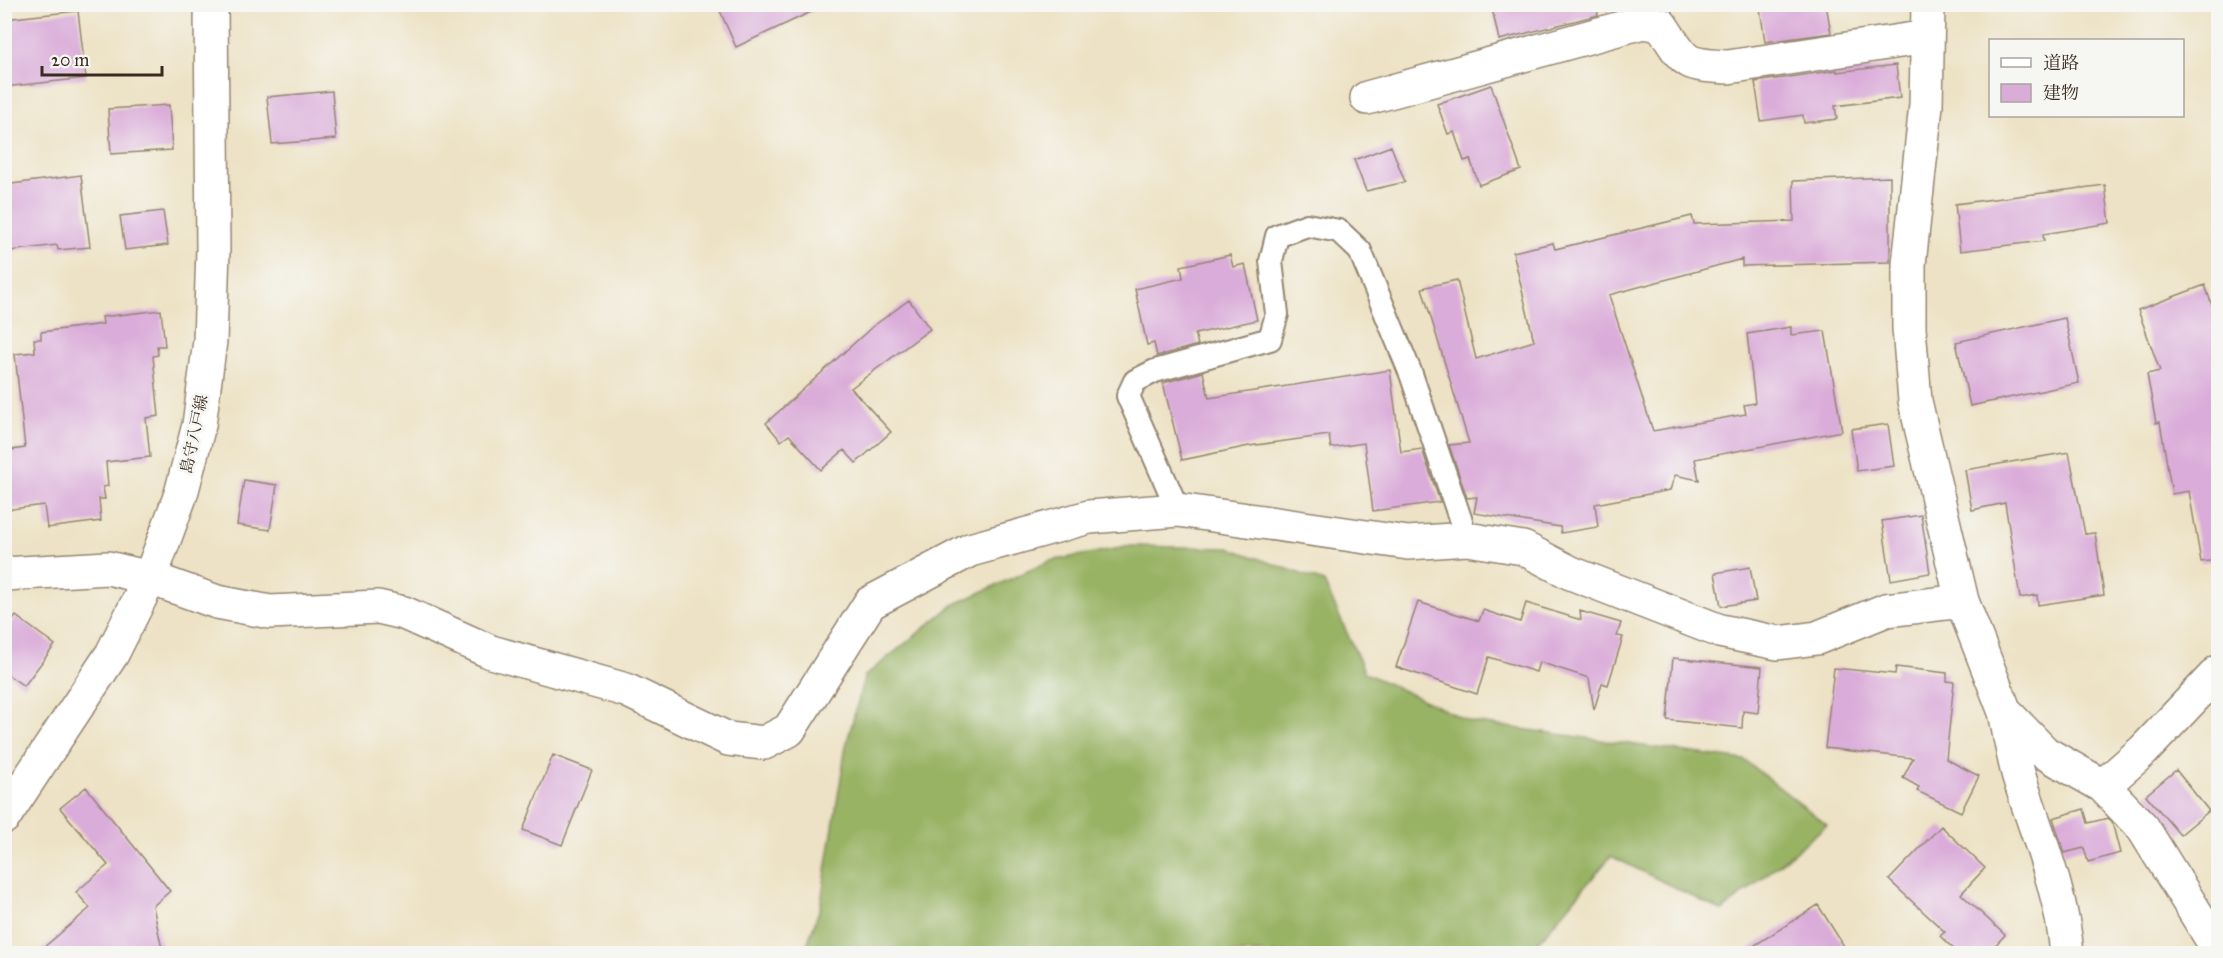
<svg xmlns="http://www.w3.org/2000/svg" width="2223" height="958" viewBox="0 0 2223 958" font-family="'IM FELL Great Primer','Noto Serif JP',serif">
  <rect width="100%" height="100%" fill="#f6f6f2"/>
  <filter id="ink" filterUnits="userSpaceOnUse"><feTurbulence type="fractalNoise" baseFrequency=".0167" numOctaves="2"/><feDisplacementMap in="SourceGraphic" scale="12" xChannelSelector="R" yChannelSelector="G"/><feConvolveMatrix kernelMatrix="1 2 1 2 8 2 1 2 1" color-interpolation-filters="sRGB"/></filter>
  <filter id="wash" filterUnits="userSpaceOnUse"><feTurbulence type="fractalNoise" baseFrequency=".008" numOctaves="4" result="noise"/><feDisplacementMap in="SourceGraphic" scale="24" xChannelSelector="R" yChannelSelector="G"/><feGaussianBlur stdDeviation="1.35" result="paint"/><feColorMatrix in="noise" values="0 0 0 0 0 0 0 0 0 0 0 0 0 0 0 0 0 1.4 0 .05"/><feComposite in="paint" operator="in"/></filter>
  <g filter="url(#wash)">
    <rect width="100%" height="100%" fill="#ede2c5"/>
    <!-- forest -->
    <path fill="#99b365" stroke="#6a6e42" stroke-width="1.5" d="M 1131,546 L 1229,548 L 1324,582 L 1365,673 L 1471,722 L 1744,760 L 1827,825 L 1722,911 L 1611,856 L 1529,953 L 804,953 L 820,908 L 846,746 L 865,676 L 953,605 L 1050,561 Z"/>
    <g id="blocks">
      <!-- building -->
      <path fill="#daacd9" d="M 717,4 L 828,4 L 736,47 Z
        M 1491,4 L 1597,4 L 1598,15 L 1499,40 Z
        M 1786,4 L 1826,4 L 1831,33 L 1765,42 L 1760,8 Z
        M 78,11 L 86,78 L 4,87 L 4,19 Z
        M 1896,65 L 1900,98 L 1835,106 L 1837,119 L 1804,123 L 1803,115 L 1761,121 L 1755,82 L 1837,70 L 1837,72 Z
        M 1491,85 L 1521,170 L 1479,185 L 1470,159 L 1464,161 L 1454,132 L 1448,134 L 1437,104 Z
        M 332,91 L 336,139 L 272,144 L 267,97 Z
        M 169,105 L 172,150 L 111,154 L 108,109 Z
        M 1391,146 L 1405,182 L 1366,191 L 1354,160 Z
        M 81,175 L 90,247 L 58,250 L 57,245 L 10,251 L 4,185 Z
        M 1890,177 L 1890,262 L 1742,266 L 1742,259 L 1609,295 L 1653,431 L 1746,414 L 1744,405 L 1755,403 L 1747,334 L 1791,327 L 1791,335 L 1825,331 L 1842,431 L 1695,459 L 1699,480 L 1675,475 L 1670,490 L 1595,504 L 1598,527 L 1561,533 L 1560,527 L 1474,513 L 1477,497 L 1467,498 L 1449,445 L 1469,443 L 1422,288 L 1457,280 L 1476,359 L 1534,341 L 1513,252 L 1553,243 L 1555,249 L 1692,216 L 1694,224 L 1794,221 L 1793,181 Z
        M 2105,185 L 2110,223 L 2043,234 L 2044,241 L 1960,251 L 1955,204 Z
        M 163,211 L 168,245 L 125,250 L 120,216 Z
        M 1230,255 L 1233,267 L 1245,264 L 1257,320 L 1195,334 L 1198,345 L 1157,356 L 1154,343 L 1147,345 L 1135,289 L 1183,278 L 1181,266 Z
        M 2205,285 L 2218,323 L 2218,560 L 2201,562 L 2189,491 L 2172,494 L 2160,422 L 2156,423 L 2147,374 L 2160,371 L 2138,310 Z
        M 909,300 L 930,329 L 851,388 L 891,432 L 856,463 L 844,450 L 821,470 L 789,435 L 781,441 L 766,423 L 872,327 Z
        M 161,310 L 165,346 L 157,346 L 158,355 L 153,356 L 159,416 L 146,418 L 150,457 L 106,462 L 108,486 L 103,487 L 105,499 L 99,499 L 101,521 L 47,528 L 44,505 L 4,510 L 4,451 L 25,448 L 15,354 L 35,352 L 34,339 L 41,339 L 41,332 L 103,324 L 102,317 Z
        M 2065,318 L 2079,383 L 1970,406 L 1956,342 Z
        M 1390,370 L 1401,452 L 1422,449 L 1440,502 L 1373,511 L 1364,443 L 1331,448 L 1329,435 L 1249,446 L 1182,460 L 1163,383 L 1203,372 L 1209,398 Z
        M 1888,424 L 1894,466 L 1857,471 L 1851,429 Z
        M 2069,452 L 2085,534 L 2095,533 L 2104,595 L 2038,605 L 2037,595 L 2020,598 L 2005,503 L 1972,510 L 1965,470 Z
        M 244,480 L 277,485 L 270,530 L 237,525 Z
        M 1921,515 L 1930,573 L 1891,580 L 1882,521 Z
        M 1750,567 L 1756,601 L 1721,606 L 1715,573 Z
        M 1418,602 L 1479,621 L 1483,610 L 1520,622 L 1526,603 L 1581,620 L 1580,611 L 1621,623 L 1617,636 L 1623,637 L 1608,685 L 1602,683 L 1594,710 L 1589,678 L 1539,662 L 1536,672 L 1489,657 L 1477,694 L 1396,667 Z
        M 16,616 L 55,645 L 24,686 L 4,672 L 4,632 Z
        M 1673,658 L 1762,667 L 1758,713 L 1743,711 L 1742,728 L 1667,720 Z
        M 1896,667 L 1947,673 L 1947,681 L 1954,682 L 1946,759 L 1979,776 L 1961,812 L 1917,791 L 1919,787 L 1903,778 L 1913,758 L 1825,748 L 1834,668 L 1895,674 Z
        M 553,755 L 592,770 L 562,845 L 523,830 Z
        M 2176,770 L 2209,811 L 2180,835 L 2146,795 Z
        M 86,787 L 170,891 L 153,906 L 163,954 L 36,954 L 90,908 L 76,892 L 108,865 L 60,808 Z
        M 2084,809 L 2088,823 L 2108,818 L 2112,822 L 2120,853 L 2088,862 L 2084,848 L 2064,853 L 2053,818 Z
        M 1941,826 L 1985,868 L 1961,894 L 2005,935 L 1987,954 L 1959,954 L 1940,936 L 1945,932 L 1889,880 Z
        M 1818,905 L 1849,954 L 1741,954 Z"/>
    </g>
  </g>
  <g filter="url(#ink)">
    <use href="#blocks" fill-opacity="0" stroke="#948672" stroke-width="1.5"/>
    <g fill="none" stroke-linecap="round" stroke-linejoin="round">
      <defs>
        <path id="service" d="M 1178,510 L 1128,396 L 1135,381 L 1155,371 L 1270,339 L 1277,314 L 1271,261 L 1277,236 L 1307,225 L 1339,231 L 1360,251 L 1411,374 L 1467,539"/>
        <path id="minor" d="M 1928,4 L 1926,105 L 1909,264 L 1909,328 L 1915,401 L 1962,601 L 2005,712 L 2045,753 L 2103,786 L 2143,828 L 2218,949
          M 1367,98 L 1643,22 L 1661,25 C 1686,62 1681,65 1728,67 L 1927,37
          M 150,578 L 217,602 L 270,612 L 378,607 L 404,613 L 491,652 L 626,690 L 728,739 L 764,743 L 789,730 L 870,603 L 970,550 L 1089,517 L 1178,510 L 1408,543 L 1467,539 L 1523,548 L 1571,573 L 1720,631 L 1778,643 L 1817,638 L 1886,610 L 1962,601
          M 2005,712 C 2010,735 2013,758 2020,780 C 2038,837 2062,893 2067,954
          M 2103,786 L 2144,750 L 2218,672"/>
        <path id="tertiary" d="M 4,574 L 108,568 L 150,578"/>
        <path id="secondary" d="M 4,817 L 112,654 L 150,578 L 181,494 L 199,425 L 210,341 L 213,249 L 211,4"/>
      </defs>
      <!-- service casing -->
      <use href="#service" stroke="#948672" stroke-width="26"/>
      <!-- minor casing -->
      <use href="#minor" stroke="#948672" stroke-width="36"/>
      <!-- tertiary casing -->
      <use href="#tertiary" stroke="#948672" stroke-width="36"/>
      <!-- secondary casing -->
      <use href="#secondary" stroke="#948672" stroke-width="36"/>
      <!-- service -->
      <use href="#service" stroke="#fff" stroke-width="22"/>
      <!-- minor -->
      <use href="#minor" stroke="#fff" stroke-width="33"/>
      <!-- tertiary -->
      <use href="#tertiary" stroke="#fff" stroke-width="33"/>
      <!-- secondary -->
      <use href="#secondary" stroke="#fff" stroke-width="33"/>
    </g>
  </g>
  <g text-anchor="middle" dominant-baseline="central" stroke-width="6" stroke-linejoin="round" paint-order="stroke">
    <!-- street labels -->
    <g font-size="16" fill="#3b2a1e" stroke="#f6f6f2">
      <text transform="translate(194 434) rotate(-78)">島守八戸線</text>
    </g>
  </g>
  <!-- margin -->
  <rect width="2223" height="958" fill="none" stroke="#f6f6f2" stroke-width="24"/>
  <!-- legend -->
  <rect x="1989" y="39" width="195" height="78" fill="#f6f6f2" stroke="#aba49d" stroke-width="1.5"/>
  <rect x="2001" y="58" width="30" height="9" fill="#ffffff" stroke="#aba49d" stroke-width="1.5"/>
  <text x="2043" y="69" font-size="18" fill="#3b2a1e">道路</text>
  <rect x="2001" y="84" width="30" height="18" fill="#daacd9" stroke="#aba49d" stroke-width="1.5"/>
  <text x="2043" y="99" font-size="18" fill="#3b2a1e">建物</text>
  <!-- scale -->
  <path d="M42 66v9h120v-9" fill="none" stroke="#3b2a1e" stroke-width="3"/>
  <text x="51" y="66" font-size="18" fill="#3b2a1e" stroke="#f6f6f2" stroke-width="4.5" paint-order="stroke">20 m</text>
</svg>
